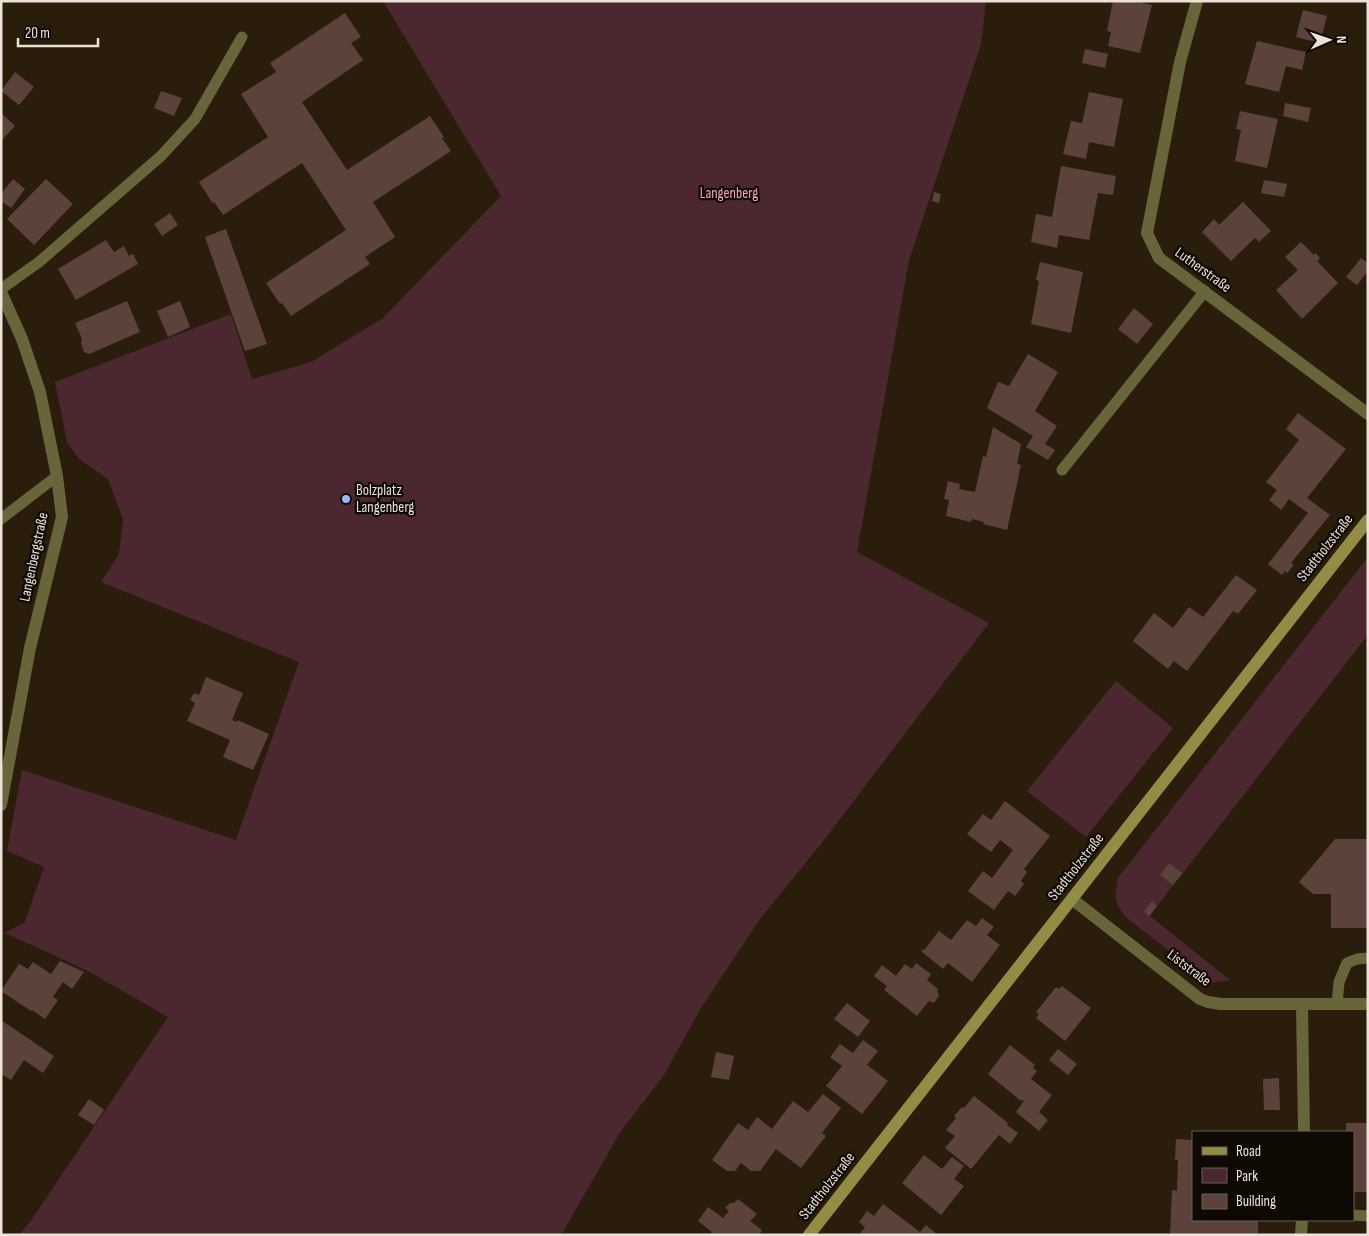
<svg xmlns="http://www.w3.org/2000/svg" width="1369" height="1236" viewBox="0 0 1369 1236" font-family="'Sofia Sans Condensed',sans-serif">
  <rect width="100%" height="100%" fill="#2b1d0c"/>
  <!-- green -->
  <path fill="#4b2830" d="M 383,1 L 986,1 L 981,44 L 909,260 L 857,552 L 989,623 L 824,840 L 760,919 L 701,1008 L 664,1075 L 621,1131 L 561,1235 L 19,1235 L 30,1222 L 168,1017 L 86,970 L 5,933 L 25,922 L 44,867 L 7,851 L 22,770 L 236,840 L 299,662 L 101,582 L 119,554 L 123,519 L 108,479 L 79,459 L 67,442 L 55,382 L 231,314 L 252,379 L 311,362 L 383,318 L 501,196 Z
    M 1368,557 L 1368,635 L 1183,873 L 1169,863 L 1161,875 L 1173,885 L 1150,916 L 1230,980 L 1211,983 L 1128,919 C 1114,903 1114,898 1118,878 Z
    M 1116,681 L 1173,728 L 1086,837 L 1027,791 Z"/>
  <!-- building -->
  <path fill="#5b433b" d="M 1113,1 L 1135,1 L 1152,5 L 1140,53 L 1108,46 L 1111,32 L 1107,31 Z
    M 1303,10 L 1327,16 L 1320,43 L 1296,37 Z
    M 345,13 L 361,37 L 351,43 L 363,60 L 302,102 L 347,170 L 430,116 L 444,137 L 442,138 L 451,151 L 373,202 L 395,237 L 365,257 L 370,264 L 291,316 L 282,303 L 280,304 L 266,283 L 346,230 L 302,163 L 223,215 L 214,202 L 213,204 L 199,182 L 268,137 L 241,94 L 276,72 L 270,63 Z
    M 1257,41 L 1306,52 L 1302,70 L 1286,66 L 1279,92 L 1245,84 Z
    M 1085,49 L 1108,54 L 1105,68 L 1082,63 Z
    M 15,72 L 34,87 L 19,105 L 1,91 Z
    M 161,91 L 182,98 L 174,116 L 154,108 Z
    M 1089,92 L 1123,99 L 1114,147 L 1089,142 L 1086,159 L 1063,154 L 1071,121 L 1082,123 Z
    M 1285,103 L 1311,108 L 1308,122 L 1283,116 Z
    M 1240,111 L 1278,119 L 1267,168 L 1235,161 L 1241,130 L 1236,129 Z
    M 2,114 L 15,126 L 1,141 L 1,115 Z
    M 1061,166 L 1116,176 L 1113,195 L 1098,193 L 1089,240 L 1059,235 L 1057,248 L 1031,242 L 1036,214 L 1052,217 Z
    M 13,179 L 25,189 L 11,208 L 1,201 L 1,194 Z
    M 46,179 L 73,204 L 34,245 L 7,219 Z
    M 1264,180 L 1287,184 L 1284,197 L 1261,193 Z
    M 934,192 L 941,194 L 939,203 L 932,201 Z
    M 1243,202 L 1271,231 L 1259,242 L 1255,238 L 1231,261 L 1202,232 L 1214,219 L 1219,225 Z
    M 170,213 L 178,225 L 162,236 L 154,224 Z
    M 226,229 L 267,344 L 245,351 L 205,237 Z
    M 106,240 L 114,252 L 124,246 L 129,256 L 133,254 L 138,264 L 76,300 L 58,269 Z
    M 1301,242 L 1314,255 L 1316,253 L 1320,258 L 1317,261 L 1338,283 L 1302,319 L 1276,290 L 1298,270 L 1285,257 Z
    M 1361,258 L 1368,263 L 1368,271 L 1357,285 L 1346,277 Z
    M 1040,262 L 1083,272 L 1071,333 L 1031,324 L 1039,281 L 1036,280 Z
    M 127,301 L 140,332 L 89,354 L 84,352 L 81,343 L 82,339 L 75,323 Z
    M 180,301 L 190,327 L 168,337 L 157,311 Z
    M 1134,308 L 1153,324 L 1137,344 L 1118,329 Z
    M 1028,354 L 1058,372 L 1035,411 L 1057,426 L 1045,444 L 1055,450 L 1048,460 L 1026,447 L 1033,436 L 987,408 L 998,382 L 1009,386 Z
    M 1298,413 L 1346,449 L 1307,498 L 1330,515 L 1291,563 L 1294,565 L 1287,573 L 1285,571 L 1282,575 L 1268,564 L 1308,513 L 1289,499 L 1281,510 L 1269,500 L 1277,490 L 1266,482 L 1299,440 L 1286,429 Z
    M 993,427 L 1021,444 L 1017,464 L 1021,465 L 1007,530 L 983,524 L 984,522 L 972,519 L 971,522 L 946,516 L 949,500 L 944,499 L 948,481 L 960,484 L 959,489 L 975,492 L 983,456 L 986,457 Z
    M 1236,575 L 1257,590 L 1238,614 L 1233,611 L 1187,671 L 1174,661 L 1168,669 L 1133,641 L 1154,613 L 1173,628 L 1189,607 L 1203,617 Z
    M 206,677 L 243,693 L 232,720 L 237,722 L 237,720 L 269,734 L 253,770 L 223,757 L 230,740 L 187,721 L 195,703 L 190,700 L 194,693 L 199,695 Z
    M 1005,801 L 1050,836 L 1024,869 L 1027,872 L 1021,881 L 1024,884 L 1015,896 L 1008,891 L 994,910 L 968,891 L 983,871 L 992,878 L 1013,850 L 1000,840 L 991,852 L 967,834 L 983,814 L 991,820 Z
    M 1335,839 L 1368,839 L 1368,928 L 1331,928 L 1331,894 L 1313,894 L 1299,882 Z
    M 1169,863 L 1183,873 L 1173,885 L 1160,875 Z
    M 1152,901 L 1157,906 L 1149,916 L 1144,912 Z
    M 982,918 L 994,927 L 987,935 L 1000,945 L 972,982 L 948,963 L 943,969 L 921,951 L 923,949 L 924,950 L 939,931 L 951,940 L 967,920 L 976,926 Z
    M 60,961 L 84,972 L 72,989 L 63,982 L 53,997 L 58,1000 L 45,1019 L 32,1010 L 31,1011 L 1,991 L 19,964 L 28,969 L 33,962 L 51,974 Z
    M 916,963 L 931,974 L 927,980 L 938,989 L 937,991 L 939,996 L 934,1003 L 929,1001 L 917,1016 L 884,990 L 887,986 L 874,976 L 882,965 L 896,976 L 905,964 L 912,969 Z
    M 1062,986 L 1091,1008 L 1065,1041 L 1036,1018 L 1039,1014 L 1036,1012 L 1056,987 L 1059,989 Z
    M 847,1003 L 870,1021 L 858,1037 L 834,1019 Z
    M 1,1020 L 54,1056 L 43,1073 L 24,1060 L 11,1080 L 1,1074 Z
    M 863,1040 L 878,1051 L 867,1065 L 888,1081 L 862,1114 L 826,1086 L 842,1066 L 830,1057 L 840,1044 L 853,1053 Z
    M 1010,1045 L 1035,1065 L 1033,1068 L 1037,1071 L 1031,1079 L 1052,1095 L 1039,1112 L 1048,1120 L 1039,1131 L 1016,1112 L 1024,1101 L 1022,1100 L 1021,1101 L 988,1074 Z
    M 1058,1049 L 1077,1064 L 1068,1075 L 1049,1060 Z
    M 716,1052 L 734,1056 L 729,1080 L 711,1077 Z
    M 1279,1078 L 1280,1110 L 1264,1110 L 1263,1079 Z
    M 823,1094 L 841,1108 L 822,1133 L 826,1136 L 801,1168 L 776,1149 L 760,1171 L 751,1171 L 741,1163 L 735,1171 L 727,1171 L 712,1160 L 738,1123 L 748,1130 L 757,1117 L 772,1129 L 793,1101 L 808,1112 Z
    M 974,1096 L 1008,1123 L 1007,1125 L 1018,1133 L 1010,1144 L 999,1135 L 971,1169 L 945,1148 L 955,1136 L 946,1130 L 956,1118 L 954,1116 L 962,1107 L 964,1108 Z
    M 89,1099 L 104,1110 L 94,1125 L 78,1115 Z
    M 1346,1123 L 1368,1123 L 1368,1192 L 1353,1192 L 1353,1132 L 1346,1132 Z
    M 1176,1139 L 1193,1140 L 1193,1220 L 1258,1220 L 1258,1235 L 1170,1235 L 1172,1190 L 1177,1191 L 1178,1160 L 1175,1160 Z
    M 924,1155 L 942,1169 L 952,1157 L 964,1166 L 954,1179 L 964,1186 L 941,1215 L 902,1183 Z
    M 738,1199 L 757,1214 L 750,1221 L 762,1230 L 759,1235 L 710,1235 L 712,1232 L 698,1221 L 708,1207 L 723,1218 L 729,1211 L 725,1208 L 730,1203 L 734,1203 Z
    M 883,1204 L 920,1232 L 926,1225 L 938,1235 L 859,1235 L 865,1227 L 859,1222 L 867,1211 L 874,1216 Z"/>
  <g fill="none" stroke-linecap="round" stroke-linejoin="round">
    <!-- lane -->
    <path stroke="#69653a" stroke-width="11" d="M 1,289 L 39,262 L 161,156 L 195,119 L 242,37
      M 1062,470 L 1205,291
      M 1,519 L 57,476
      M 1337,1004 L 1339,982 L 1347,963 L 1357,959 L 1368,958
      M 1353,1215 L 1368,1216"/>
    <!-- street -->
    <path stroke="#69653a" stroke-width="12" d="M 1197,1 L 1180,62 L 1147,233 L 1159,258 L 1368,414
      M 1,292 L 22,339 L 40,392 L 57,476 L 62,517 L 30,648 L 1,805
      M 1072,899 L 1200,999 L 1208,1002 L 1221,1004 L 1368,1004
      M 1302,1004 L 1304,1132
      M 1301,1235 L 1302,1220"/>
    <!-- secondary -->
    <path stroke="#938c45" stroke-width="12" d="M 809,1235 L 1368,520"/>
  </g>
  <!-- markers -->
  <circle fill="#9ab5fd" stroke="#0f0903" stroke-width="2" cx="346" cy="499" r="5"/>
  <g text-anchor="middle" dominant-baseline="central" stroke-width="4.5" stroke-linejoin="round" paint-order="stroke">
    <!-- park labels -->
    <g font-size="15" fill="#fca3b6" stroke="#0f0903">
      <text x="729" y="193">Langenberg</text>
    </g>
    <!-- street labels -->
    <g font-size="15" fill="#ece2d7" stroke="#0f0903">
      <text transform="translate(1203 270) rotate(36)">Lutherstraße</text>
      <text transform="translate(1325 548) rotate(-52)">Stadtholzstraße</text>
      <text transform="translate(34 557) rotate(-78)">Langenbergstraße</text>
      <text transform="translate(1076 867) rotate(-52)">Stadtholzstraße</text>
      <text transform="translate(1189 968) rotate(37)">Liststraße</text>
      <text transform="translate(827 1186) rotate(-52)">Stadtholzstraße</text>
    </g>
    <!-- poi labels -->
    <g font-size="15" fill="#ece2d7" stroke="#0f0903" text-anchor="start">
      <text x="356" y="490">Bolzplatz<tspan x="356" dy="17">Langenberg</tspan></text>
    </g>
  </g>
  <!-- border -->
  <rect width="1369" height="1236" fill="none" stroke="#ece2d7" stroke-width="5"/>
  <!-- legend -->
  <rect x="1192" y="1131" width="162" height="90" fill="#0f0903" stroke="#676058"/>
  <rect x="1202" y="1147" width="25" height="8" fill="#938c45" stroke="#676058"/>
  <text x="1236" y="1156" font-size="15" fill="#ece2d7">Road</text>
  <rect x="1202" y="1168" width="25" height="15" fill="#4b2830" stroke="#676058"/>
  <text x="1236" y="1181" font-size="15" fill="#ece2d7">Park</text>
  <rect x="1202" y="1194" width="25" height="15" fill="#5b433b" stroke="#676058"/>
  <text x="1236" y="1206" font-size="15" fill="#ece2d7">Building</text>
  <!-- north arrow -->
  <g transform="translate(1329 40) rotate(88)" stroke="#0f0903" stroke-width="4" paint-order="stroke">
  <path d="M0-4L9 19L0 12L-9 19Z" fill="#ece2d7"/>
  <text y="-8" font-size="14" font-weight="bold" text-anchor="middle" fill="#ece2d7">N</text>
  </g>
  <!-- scale -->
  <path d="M18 38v8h80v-8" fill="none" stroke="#ece2d7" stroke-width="2.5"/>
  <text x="25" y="38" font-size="15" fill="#ece2d7" stroke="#0f0903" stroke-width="4" paint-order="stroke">20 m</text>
</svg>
